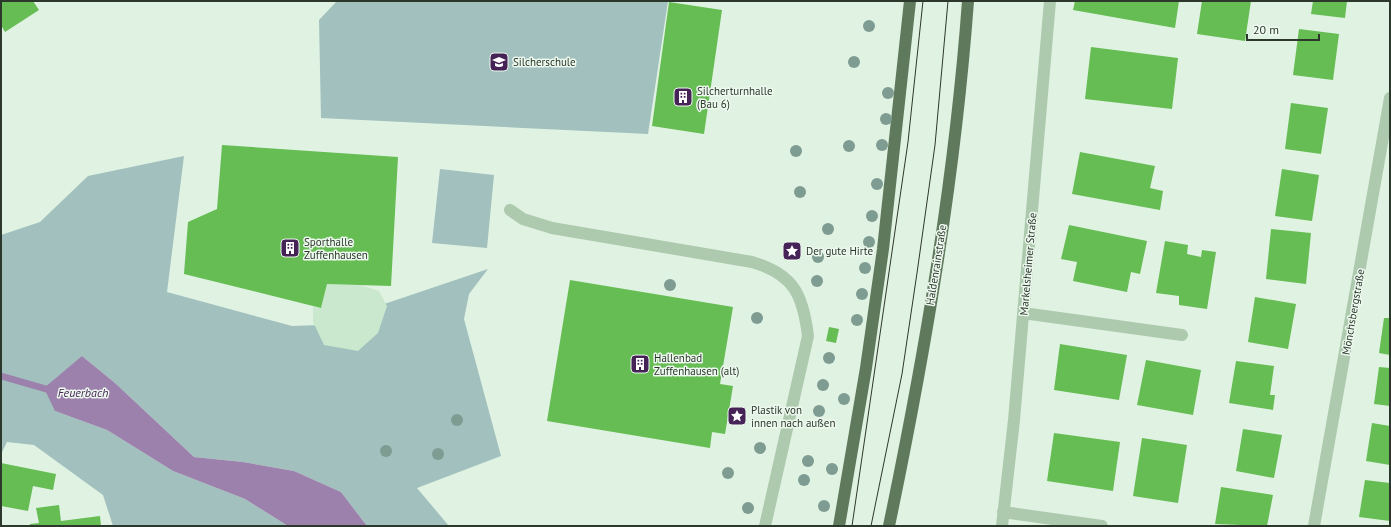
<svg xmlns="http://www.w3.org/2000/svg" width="1391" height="527" viewBox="0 0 1391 527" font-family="'PT Sans',sans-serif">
  <rect width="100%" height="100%" fill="#e0f2e2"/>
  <!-- green -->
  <path fill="#a1c0be" d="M 337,1 L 668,1 L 648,134 L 321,118 L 319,20 Z
    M 184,156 L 167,292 L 292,326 L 322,325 L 488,269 L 469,294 L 464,319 L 501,456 L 417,488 L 449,526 L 367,526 L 341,492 L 294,471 L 243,462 L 194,457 L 115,383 L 82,356 L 55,411 L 107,430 L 173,471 L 245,499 L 288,526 L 113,526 L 103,495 L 34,445 L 7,442 L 1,454 L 1,235 L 40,222 L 88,176 Z
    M 440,169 L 494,175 L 487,248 L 432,243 Z"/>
  <!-- plaza -->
  <path fill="#c9e8cd" d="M 327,284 L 360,285 L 379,291 L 387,306 L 378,333 L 358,351 L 324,345 L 313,322 L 313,307 L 321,308 Z"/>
  <!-- water -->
  <path fill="#9d81ad" d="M 82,356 L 115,383 L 194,457 L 243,462 L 294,471 L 341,492 L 367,526 L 288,526 L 245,499 L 173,471 L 107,430 L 55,411 L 44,388 Z"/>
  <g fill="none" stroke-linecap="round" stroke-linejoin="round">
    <!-- stream -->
    <path stroke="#9d81ad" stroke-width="7" d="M 1,376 L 53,391"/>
  </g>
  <!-- building -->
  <path fill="#65bd53" d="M 1,1 L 33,1 L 39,10 L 5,32 L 1,25 Z
    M 1075,1 L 1179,1 L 1175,28 L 1073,10 Z
    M 1202,1 L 1251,1 L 1245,41 L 1197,34 Z
    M 1313,1 L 1347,1 L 1345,18 L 1311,14 Z
    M 669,2 L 722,10 L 704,134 L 652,126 Z
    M 1299,29 L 1339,34 L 1333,80 L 1293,75 Z
    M 1091,47 L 1178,58 L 1172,109 L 1085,99 Z
    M 1291,103 L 1328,108 L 1321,154 L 1285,149 Z
    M 222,145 L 398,157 L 391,286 L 327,284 L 321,308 L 184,274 L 188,222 L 217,209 Z
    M 1080,152 L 1155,166 L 1150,188 L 1163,191 L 1160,210 L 1072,194 Z
    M 1282,169 L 1319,175 L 1312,221 L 1275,216 Z
    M 1069,225 L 1147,241 L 1140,274 L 1131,272 L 1127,292 L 1073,281 L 1077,262 L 1061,259 Z
    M 1271,229 L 1311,233 L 1306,284 L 1266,279 Z
    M 1165,241 L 1188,245 L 1187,254 L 1201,257 L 1202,250 L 1216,252 L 1207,309 L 1179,305 L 1179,296 L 1156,293 Z
    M 570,280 L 733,307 L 720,384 L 733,386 L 725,434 L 712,432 L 710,448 L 547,421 Z
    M 1255,297 L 1296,304 L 1288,349 L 1248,342 Z
    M 1384,318 L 1390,318 L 1390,355 L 1379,353 Z
    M 829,327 L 839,329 L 836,343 L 826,341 Z
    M 1060,344 L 1127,355 L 1119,400 L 1054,390 Z
    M 1146,360 L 1201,370 L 1193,415 L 1137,405 Z
    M 1236,361 L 1274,366 L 1270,395 L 1275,395 L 1273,410 L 1229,403 Z
    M 1379,367 L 1390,368 L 1390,406 L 1374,404 Z
    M 1372,423 L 1390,426 L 1390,465 L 1366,461 Z
    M 1243,429 L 1282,435 L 1274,478 L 1236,471 Z
    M 1054,433 L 1120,442 L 1113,491 L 1047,481 Z
    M 1142,438 L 1187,445 L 1178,503 L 1133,496 Z
    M 1,463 L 56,474 L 53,490 L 33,486 L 28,511 L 1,506 Z
    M 1365,480 L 1390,483 L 1390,521 L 1359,517 Z
    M 1221,487 L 1273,495 L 1267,526 L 1215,524 Z
    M 59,505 L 61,521 L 100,516 L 101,526 L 30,526 L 30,524 L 39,523 L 36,508 Z"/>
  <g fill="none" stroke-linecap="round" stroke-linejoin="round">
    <!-- minor -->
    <path stroke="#adc9ae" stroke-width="12" d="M 510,210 L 523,219 L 552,228 L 752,262 C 794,274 803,295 808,336 L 765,526
      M 1023,313 L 1182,335
      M 1003,512 L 1102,526
      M 1002,526 L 1014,420 L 1050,1
      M 1314,526 L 1390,98"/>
    <!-- major -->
    <path stroke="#5f795d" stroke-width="12" d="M 839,526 L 866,368 L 883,249 L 910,1
      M 889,526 C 925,353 955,178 968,1"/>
    <!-- tram -->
    <path stroke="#2c382b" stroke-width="1" d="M 852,526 L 908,142 L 923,1
      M 871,526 L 902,374 L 917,273 L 935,145 L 948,1"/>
  </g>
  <!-- trees -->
  <g fill="#7f9c93">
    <circle cx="869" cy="26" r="6"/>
    <circle cx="854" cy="62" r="6"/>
    <circle cx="888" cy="93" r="6"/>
    <circle cx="886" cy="119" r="6"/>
    <circle cx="882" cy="145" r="6"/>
    <circle cx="849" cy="146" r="6"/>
    <circle cx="796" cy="151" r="6"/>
    <circle cx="877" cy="184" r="6"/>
    <circle cx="800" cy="192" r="6"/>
    <circle cx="872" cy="216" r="6"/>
    <circle cx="828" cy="229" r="6"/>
    <circle cx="869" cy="242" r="6"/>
    <circle cx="818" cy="257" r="6"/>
    <circle cx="865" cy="268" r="6"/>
    <circle cx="817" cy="281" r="6"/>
    <circle cx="670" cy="285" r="6"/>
    <circle cx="862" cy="294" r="6"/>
    <circle cx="757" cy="318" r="6"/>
    <circle cx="857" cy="320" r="6"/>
    <circle cx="829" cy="358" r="6"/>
    <circle cx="823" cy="385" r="6"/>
    <circle cx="844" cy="399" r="6"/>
    <circle cx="819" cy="411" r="6"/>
    <circle cx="457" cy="420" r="6"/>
    <circle cx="760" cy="448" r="6"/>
    <circle cx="386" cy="451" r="6"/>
    <circle cx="438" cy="454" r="6"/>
    <circle cx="808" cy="461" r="6"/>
    <circle cx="832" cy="469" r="6"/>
    <circle cx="728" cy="473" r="6"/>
    <circle cx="804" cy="480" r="6"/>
    <circle cx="824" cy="506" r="6"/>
    <circle cx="748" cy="508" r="6"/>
  </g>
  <!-- icons -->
  <defs>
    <symbol id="school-square" viewBox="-11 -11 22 22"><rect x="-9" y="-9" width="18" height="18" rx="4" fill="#452357" stroke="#edf9ee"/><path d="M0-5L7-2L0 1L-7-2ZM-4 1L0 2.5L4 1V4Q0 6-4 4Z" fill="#fff"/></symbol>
    <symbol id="building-square" viewBox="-11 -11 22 22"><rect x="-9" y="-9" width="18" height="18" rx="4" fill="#452357" stroke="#edf9ee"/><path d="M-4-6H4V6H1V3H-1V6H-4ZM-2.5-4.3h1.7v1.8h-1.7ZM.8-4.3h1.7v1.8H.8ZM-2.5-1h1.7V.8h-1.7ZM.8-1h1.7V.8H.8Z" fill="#fff"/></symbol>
    <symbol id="sight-square" viewBox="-11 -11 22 22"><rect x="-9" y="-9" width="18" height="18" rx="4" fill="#452357" stroke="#edf9ee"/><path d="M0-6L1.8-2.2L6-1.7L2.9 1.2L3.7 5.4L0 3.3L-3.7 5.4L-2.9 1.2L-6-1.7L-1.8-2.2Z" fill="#fff"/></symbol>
  </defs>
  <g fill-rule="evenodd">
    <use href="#school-square" x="488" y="51" width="22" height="22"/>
    <use href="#building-square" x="672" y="86" width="22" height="22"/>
    <use href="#building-square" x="279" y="237" width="22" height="22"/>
    <use href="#sight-square" x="781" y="240" width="22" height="22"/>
    <use href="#building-square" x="629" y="353" width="22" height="22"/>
    <use href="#sight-square" x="726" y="405" width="22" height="22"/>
  </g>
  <g text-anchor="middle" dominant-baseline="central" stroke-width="3" stroke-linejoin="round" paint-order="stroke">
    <!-- poi labels -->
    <g font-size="11" fill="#2c382b" stroke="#edf9ee" text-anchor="start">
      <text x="513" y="62">Silcherschule</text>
      <text x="697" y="91">Silcherturnhalle<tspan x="697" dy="13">(Bau 6)</tspan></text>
      <text x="304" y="242">Sporthalle<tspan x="304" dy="13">Zuffenhausen</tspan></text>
      <text x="806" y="251">Der gute Hirte</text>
      <text x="654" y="358">Hallenbad<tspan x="654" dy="13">Zuffenhausen (alt)</tspan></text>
      <text x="751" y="410">Plastik von<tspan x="751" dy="13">innen nach außen</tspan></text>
    </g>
    <!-- street labels -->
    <g font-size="11" fill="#2c382b" stroke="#edf9ee">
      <text transform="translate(1028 264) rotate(-85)">Markelsheimer Straße</text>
      <text transform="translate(936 265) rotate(-81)">Haldenrainstraße</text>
      <text transform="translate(1353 312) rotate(-80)">Mönchsbergstraße</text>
    </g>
    <!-- water labels -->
    <g font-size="12" font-style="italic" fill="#452357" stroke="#edf9ee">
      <text x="83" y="392">Feuerbach</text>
    </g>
  </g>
  <!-- border -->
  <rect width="1391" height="527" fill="none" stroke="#2c382b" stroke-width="4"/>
  <!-- scale -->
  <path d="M1247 34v6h72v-6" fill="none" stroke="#2c382b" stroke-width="2"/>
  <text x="1253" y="34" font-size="12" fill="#2c382b" stroke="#edf9ee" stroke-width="3" paint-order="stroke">20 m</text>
</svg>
